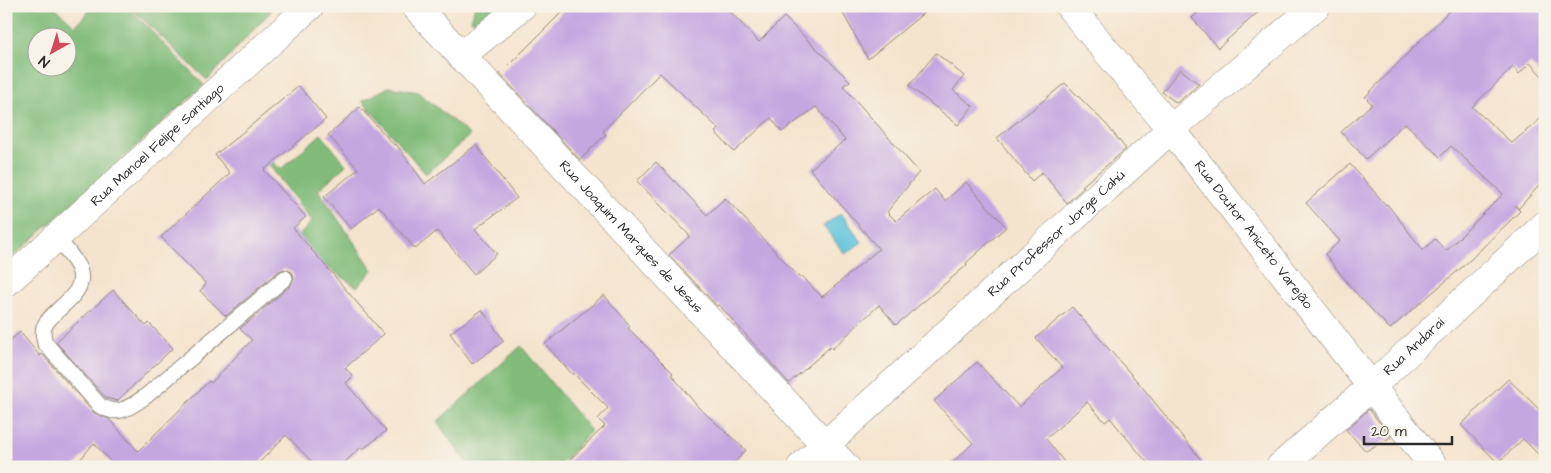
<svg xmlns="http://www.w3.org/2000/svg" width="1551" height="473" viewBox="0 0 1551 473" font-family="'Architects Daughter',sans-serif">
  <rect width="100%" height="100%" fill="#f7f3e8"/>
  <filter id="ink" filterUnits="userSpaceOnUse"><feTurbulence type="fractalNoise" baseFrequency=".02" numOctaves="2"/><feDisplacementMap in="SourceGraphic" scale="10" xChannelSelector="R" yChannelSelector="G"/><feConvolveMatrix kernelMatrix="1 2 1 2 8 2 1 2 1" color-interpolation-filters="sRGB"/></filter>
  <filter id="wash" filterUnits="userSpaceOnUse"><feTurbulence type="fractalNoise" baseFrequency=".0096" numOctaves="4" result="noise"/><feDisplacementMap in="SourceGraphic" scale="20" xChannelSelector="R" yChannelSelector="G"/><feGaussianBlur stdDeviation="1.12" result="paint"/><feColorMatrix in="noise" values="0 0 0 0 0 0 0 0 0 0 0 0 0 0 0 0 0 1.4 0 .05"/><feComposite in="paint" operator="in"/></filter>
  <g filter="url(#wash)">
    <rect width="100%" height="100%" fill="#f5e4cd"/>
    <!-- forest -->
    <path fill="#81bc7a" stroke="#567452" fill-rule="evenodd" d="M 6,6 L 53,6 L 75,26 L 94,6 L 127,6 L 204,85 L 6,263 ZM 38,38 L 68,38 L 68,68 L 38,68 Z
      M 129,6 L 267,6 L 271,11 L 207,80 Z
      M 475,6 L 508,6 L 486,20 L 471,21 Z
      M 389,87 L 418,92 L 470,135 L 426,174 L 362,101 Z
      M 321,134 L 346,165 L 318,190 L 373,270 L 357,287 L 302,250 L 299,236 L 312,221 L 257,149 L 281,169 Z
      M 521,346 L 591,431 L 558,467 L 470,467 L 437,422 Z"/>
    <!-- water -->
    <path fill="#5dc3da" stroke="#447782" d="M 841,213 L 862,242 L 845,254 L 823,226 Z"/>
    <g id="blocks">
      <!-- building -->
      <path fill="#c4a6e1" d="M 568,6 L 725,6 L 759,42 L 784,17 L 850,81 L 843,86 L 919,172 L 887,212 L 896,221 L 935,189 L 945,201 L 966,182 L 1006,227 L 966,263 L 967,265 L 896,325 L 879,305 L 832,349 L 830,347 L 789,383 L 719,305 L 717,306 L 669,255 L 690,236 L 637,181 L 656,162 L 707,215 L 725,198 L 800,278 L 802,276 L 822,297 L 879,249 L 810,169 L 845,140 L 816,107 L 782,132 L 771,118 L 734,152 L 715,132 L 719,129 L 660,73 L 603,131 L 606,134 L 580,160 L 500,74 Z
        M 839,6 L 932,6 L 868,59 Z
        M 1205,6 L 1265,6 L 1218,48 L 1192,18 Z
        M 1454,6 L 1545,6 L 1545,79 L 1530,63 L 1519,74 L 1513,67 L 1472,107 L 1512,143 L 1545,115 L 1545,179 L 1518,209 L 1515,205 L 1520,211 L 1468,262 L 1390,329 L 1353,290 L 1325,254 L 1340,241 L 1306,203 L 1350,164 L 1386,205 L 1387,204 L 1423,250 L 1435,239 L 1446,251 L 1503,194 L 1451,146 L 1440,157 L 1405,123 L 1366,159 L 1341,132 L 1372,104 L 1365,97 Z
        M 936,53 L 964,76 L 953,90 L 973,106 L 958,125 L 909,86 Z
        M 1180,69 L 1199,84 L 1177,103 L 1162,92 Z
        M 1065,83 L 1106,124 L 1126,149 L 1082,186 L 1084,187 L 1067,203 L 1042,172 L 1032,181 L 997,138 Z
        M 299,86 L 326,119 L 264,170 L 306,217 L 293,228 L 384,334 L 345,368 L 353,376 L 346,383 L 386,431 L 363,449 L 361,447 L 340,467 L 317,467 L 286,435 L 255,467 L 115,467 L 94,443 L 74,467 L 6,467 L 6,344 L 20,332 L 40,356 L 42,354 L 93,412 L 109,419 L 138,451 L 209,381 L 211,383 L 252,340 L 240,329 L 291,285 L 294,277 L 292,272 L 284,269 L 279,271 L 226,316 L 200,291 L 206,284 L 161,237 L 230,173 L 215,155 Z
        M 360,107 L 394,145 L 396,144 L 425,184 L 476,145 L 517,198 L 475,229 L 497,254 L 474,274 L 437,231 L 415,249 L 379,206 L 351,229 L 324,197 L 358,169 L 328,135 Z
        M 113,290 L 146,326 L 149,323 L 173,348 L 117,401 L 106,398 L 56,342 Z
        M 604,295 L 630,326 L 628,328 L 673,373 L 671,374 L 698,407 L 746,450 L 730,467 L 562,467 L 605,426 L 598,419 L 608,408 L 573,373 L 572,374 L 545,344 Z
        M 1072,307 L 1143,388 L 1207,467 L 1151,467 L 1110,418 L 1105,422 L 1087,402 L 1046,439 L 1068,467 L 948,467 L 973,443 L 934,401 L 977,362 L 1019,407 L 1062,368 L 1036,338 Z
        M 482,310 L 504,341 L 472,364 L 450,333 Z
        M 1508,379 L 1545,415 L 1545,461 L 1523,439 L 1498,463 L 1461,425 Z
        M 1369,409 L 1391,437 L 1366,451 L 1346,430 Z"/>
    </g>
  </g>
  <g filter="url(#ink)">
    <use href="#blocks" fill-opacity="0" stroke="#90887c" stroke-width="1"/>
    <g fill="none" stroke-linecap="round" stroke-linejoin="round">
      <defs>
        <path id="lane" d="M 57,237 C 64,247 74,258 79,269 C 89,295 52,308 44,327 C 42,333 44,338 45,343 L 100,406 C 119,417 130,407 146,396 L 285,278"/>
        <g id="street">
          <path id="s1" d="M 415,6 L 846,467"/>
          <path d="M 461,56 L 522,6"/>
          <path id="s2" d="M 6,283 L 310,6"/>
          <path id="s3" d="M 801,467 L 1171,129 L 1316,6"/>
          <path id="s4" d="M 1280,467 L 1372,386 L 1545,225"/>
        </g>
        <g id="secondary">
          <path id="s5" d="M 1069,6 L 1171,129 L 1434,467"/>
        </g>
      </defs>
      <!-- lane casing -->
      <use href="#lane" stroke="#90887c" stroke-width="17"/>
      <!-- street casing -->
      <use href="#street" stroke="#90887c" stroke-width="29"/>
      <!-- secondary casing -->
      <use href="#secondary" stroke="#90887c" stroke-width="29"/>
      <!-- lane -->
      <use href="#lane" stroke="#fff" stroke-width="15"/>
      <!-- street -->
      <use href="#street" stroke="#fff" stroke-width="28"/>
      <!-- secondary -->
      <use href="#secondary" stroke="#fff" stroke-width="28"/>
    </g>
  </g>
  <g text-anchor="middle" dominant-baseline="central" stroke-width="4" stroke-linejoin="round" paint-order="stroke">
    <!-- street labels -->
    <g font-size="14" fill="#2b2b2b" stroke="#f7f3e8">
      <text stroke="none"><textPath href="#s2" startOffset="205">Rua Manoel Felipe Santiago</textPath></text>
      <text stroke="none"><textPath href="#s3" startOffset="346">Rua Professor Jorge Cahú</textPath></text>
      <text stroke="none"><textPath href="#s5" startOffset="294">Rua Doutor Aniceto Varejão</textPath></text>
      <text stroke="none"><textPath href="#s1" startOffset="316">Rua Joaquim Marques de Jesus</textPath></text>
      <text stroke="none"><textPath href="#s4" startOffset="180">Rua Andaraí</textPath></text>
    </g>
  </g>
  <!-- margin -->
  <rect width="1551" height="473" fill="none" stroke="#f7f3e8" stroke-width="25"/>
  <!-- north arrow -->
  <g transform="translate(52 52) rotate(219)"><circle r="24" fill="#f7f3e8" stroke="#a5a39c"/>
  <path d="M0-4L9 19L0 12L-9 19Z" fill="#d1495b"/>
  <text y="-8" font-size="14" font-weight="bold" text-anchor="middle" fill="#2b2b2b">N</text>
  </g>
  <!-- scale -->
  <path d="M1364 436v8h88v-8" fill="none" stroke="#2b2b2b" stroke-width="2.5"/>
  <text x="1371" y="436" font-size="15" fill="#2b2b2b" stroke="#f7f3e8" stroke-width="4" paint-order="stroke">20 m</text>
</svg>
